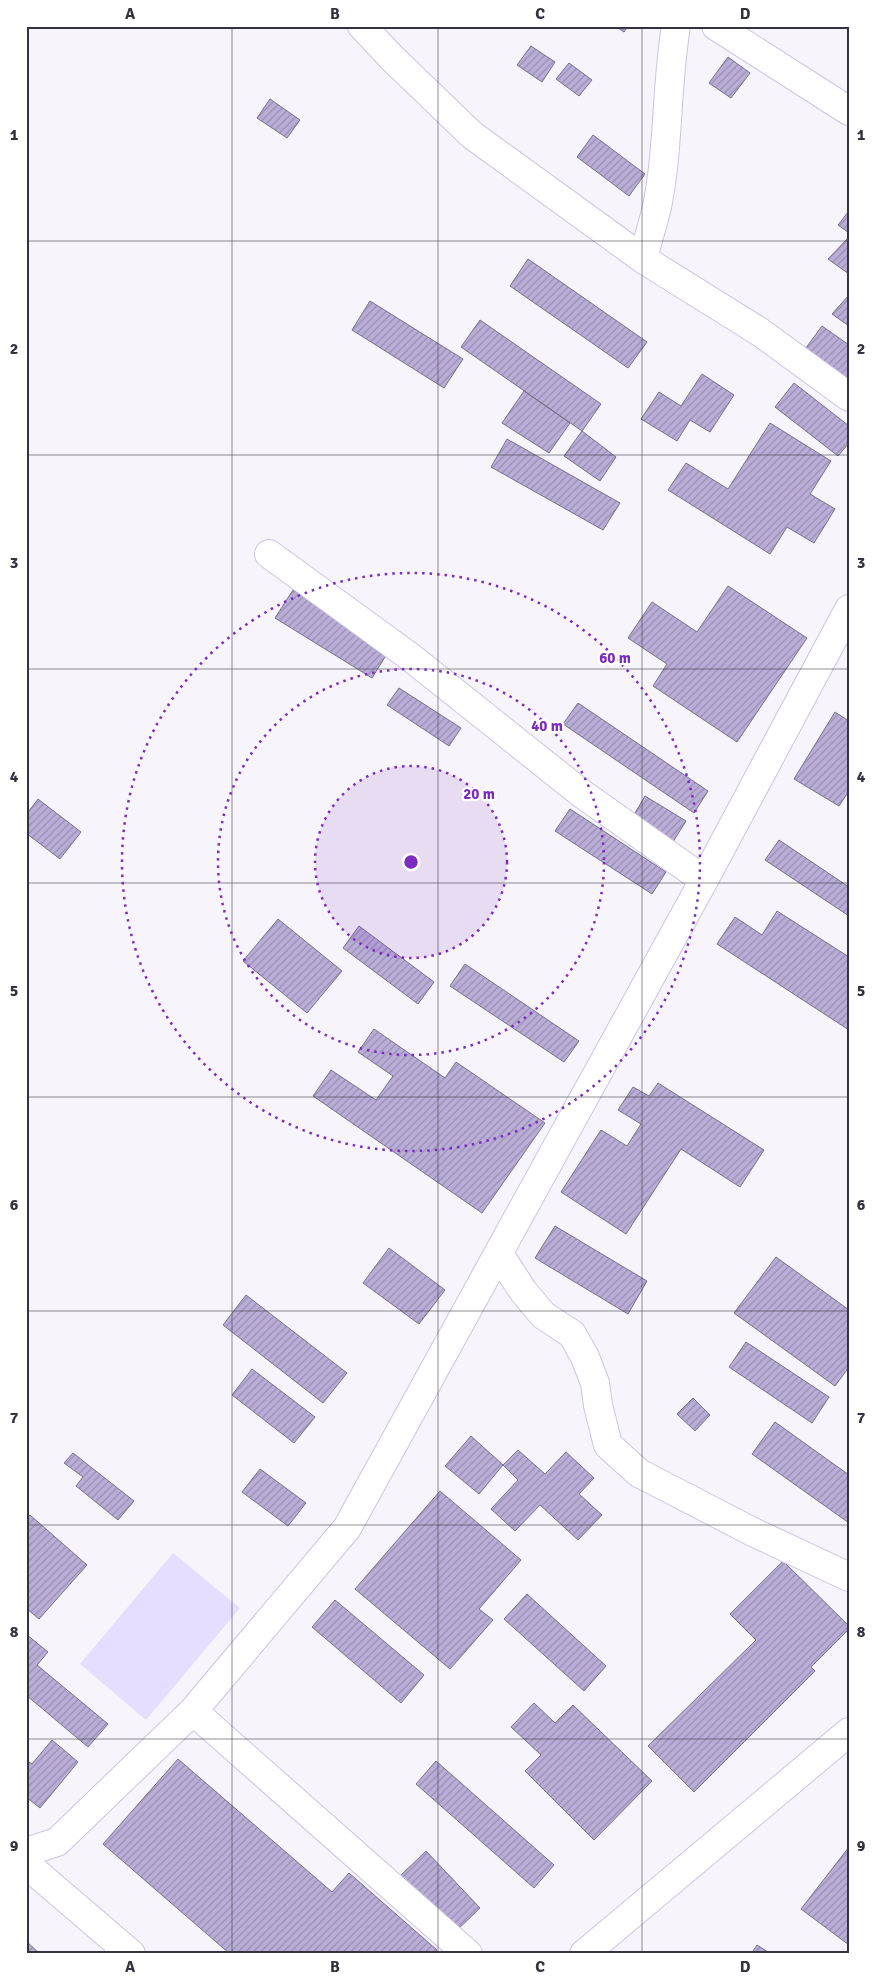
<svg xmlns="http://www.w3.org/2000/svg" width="875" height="1980" viewBox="0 0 875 1980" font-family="Signika,sans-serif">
  <defs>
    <pattern id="building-hatch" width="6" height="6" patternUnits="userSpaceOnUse" patternTransform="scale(1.25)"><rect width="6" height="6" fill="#baaed8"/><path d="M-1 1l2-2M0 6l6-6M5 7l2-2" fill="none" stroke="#988eb0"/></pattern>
  </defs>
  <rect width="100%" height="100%" fill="#f7f5fb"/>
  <!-- garden -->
  <path fill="#e6defe" d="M 173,1553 L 240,1608 L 146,1720 L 80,1664 Z"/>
  <!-- building -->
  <path fill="url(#building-hatch)" stroke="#787189" d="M 615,26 L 628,26 L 624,32 Z
    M 531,46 L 555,62 L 542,82 L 517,65 Z
    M 728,57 L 750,73 L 731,98 L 709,83 Z
    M 569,63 L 592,80 L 579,96 L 556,79 Z
    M 270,99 L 300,120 L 287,138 L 257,118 Z
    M 593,135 L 645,174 L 629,196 L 577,157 Z
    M 849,211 L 849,233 L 838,225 Z
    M 849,237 L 849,274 L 828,259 Z
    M 528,259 L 647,342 L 628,368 L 510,286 Z
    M 849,295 L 849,326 L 832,314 Z
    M 370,301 L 463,359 L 444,388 L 352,330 Z
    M 480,320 L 601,404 L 582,431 L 461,347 Z
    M 822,326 L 849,345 L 849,391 L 800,356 Z
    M 702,374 L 734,395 L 710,432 L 690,420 L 677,441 L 641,419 L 659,392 L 681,406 Z
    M 794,383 L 849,426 L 849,443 L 838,456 L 775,407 Z
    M 524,391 L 570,423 L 549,453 L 502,423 Z
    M 770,423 L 831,461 L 810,494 L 835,509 L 814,543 L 787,527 L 770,554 L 668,490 L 686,463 L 728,489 Z
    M 582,431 L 616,457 L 600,481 L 564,456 Z
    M 507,439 L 620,503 L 603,530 L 491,467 Z
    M 728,586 L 807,638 L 737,742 L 653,686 L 667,664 L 628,638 L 652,602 L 697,632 Z
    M 293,590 L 390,649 L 372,678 L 275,618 Z
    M 399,688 L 461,728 L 449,746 L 387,705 Z
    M 578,703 L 708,791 L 694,813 L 563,724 Z
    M 835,712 L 849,721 L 849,791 L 839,806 L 794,779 Z
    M 645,796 L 686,821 L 671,845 L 631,820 Z
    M 38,799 L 81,832 L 60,859 L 26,833 L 26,815 Z
    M 570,809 L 666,872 L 652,894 L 555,831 Z
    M 779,840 L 849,887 L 849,916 L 765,860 Z
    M 777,911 L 849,957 L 849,1030 L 717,944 L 735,917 L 762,935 Z
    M 278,919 L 342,971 L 307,1013 L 243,961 Z
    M 359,926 L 434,982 L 418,1004 L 343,948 Z
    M 465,964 L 579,1041 L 564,1062 L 450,986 Z
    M 374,1029 L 445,1078 L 456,1062 L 545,1123 L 482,1213 L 313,1096 L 331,1070 L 376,1100 L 393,1076 L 358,1052 Z
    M 658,1083 L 764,1150 L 740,1187 L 681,1149 L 626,1234 L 561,1192 L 601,1130 L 627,1146 L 641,1124 L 618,1110 L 633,1087 L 649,1096 Z
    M 555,1226 L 647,1281 L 628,1314 L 535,1258 Z
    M 389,1248 L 445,1290 L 419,1324 L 363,1283 Z
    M 776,1257 L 849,1310 L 849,1367 L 835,1386 L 734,1313 Z
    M 246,1295 L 347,1373 L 323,1403 L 223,1325 Z
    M 746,1342 L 829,1397 L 812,1423 L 729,1367 Z
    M 252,1369 L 315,1417 L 294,1443 L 232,1395 Z
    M 693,1398 L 710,1415 L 695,1431 L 677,1414 Z
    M 775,1422 L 849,1475 L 849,1523 L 752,1454 Z
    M 471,1436 L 503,1465 L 479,1494 L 445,1466 Z
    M 518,1450 L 545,1474 L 566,1452 L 594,1478 L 579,1494 L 602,1515 L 578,1540 L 540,1505 L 515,1531 L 491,1509 L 518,1480 L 503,1465 Z
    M 73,1453 L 134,1501 L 118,1520 L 76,1486 L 83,1477 L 64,1463 Z
    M 260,1469 L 306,1503 L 288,1526 L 242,1492 Z
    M 440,1491 L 521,1560 L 479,1609 L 493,1620 L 450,1669 L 355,1589 Z
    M 30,1515 L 87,1565 L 39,1619 L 26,1608 L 26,1518 Z
    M 783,1561 L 849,1626 L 849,1629 L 811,1667 L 815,1671 L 694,1792 L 648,1746 L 756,1640 L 730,1614 Z
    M 527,1594 L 606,1666 L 584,1691 L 504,1619 Z
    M 335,1600 L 424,1675 L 401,1703 L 312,1627 Z
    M 26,1634 L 48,1652 L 37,1665 L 108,1724 L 88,1747 L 26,1695 Z
    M 534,1703 L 555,1723 L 573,1705 L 652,1781 L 594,1840 L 525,1771 L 541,1755 L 511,1727 Z
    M 52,1740 L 78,1762 L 40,1808 L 26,1797 L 26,1760 L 32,1764 Z
    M 178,1759 L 332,1892 L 349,1873 L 437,1950 L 434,1954 L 230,1954 L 103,1844 Z
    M 436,1761 L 554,1865 L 534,1888 L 416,1784 Z
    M 849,1847 L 849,1945 L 801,1909 Z
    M 426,1851 L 480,1908 L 452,1935 L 398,1878 Z
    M 26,1941 L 40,1954 L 26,1954 Z
    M 757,1945 L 771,1954 L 751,1954 Z"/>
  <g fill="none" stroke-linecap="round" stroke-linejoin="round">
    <defs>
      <path id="minor" d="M 362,26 L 392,58 L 472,135 L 643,259
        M 676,26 C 666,86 669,147 657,207 C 653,224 647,242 643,259 L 760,332 L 849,397
        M 716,26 L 849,111
        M 269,554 L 409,656 L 581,793 L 704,880
        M 499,1254 L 523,1291 L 543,1315 L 572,1334 L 585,1357 L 595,1383 L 598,1405 L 608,1445 L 639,1473 L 753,1532 L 849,1577
        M 193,1711 L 468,1954
        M 26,1852 L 57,1842 L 193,1711 L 347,1528 L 704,880 L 849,609
        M 26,1864 L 131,1954"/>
      <path id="major" d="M 584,1954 L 849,1732"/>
    </defs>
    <!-- minor casing -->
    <use href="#minor" stroke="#ccc5e0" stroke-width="30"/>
    <!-- major casing -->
    <use href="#major" stroke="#ccc5e0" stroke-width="30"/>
    <!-- minor -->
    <use href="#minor" stroke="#fff" stroke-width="28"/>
    <!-- major -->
    <use href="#major" stroke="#fff" stroke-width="28"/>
  </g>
  <!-- grid -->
  <path fill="none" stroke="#34323c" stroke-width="1" stroke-opacity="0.55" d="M 232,26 L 232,1954M 438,26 L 438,1954M 642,26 L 642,1954M 26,241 L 849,241M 26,455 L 849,455M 26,669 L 849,669M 26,883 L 849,883M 26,1097 L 849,1097M 26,1311 L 849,1311M 26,1525 L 849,1525M 26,1739 L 849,1739"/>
  <!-- distance rings -->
  <circle cx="411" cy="862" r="96" fill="#7b2cbf" fill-opacity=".12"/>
  <g fill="none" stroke="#7b2cbf" stroke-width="2.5" stroke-dasharray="2.5 5">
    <circle cx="411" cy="862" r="96"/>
    <circle cx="411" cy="862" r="193"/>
    <circle cx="411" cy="862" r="289"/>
  </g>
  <circle cx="411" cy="862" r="8" fill="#7b2cbf" stroke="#fff" stroke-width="2.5"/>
  <g font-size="15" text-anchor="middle" font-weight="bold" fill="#7b2cbf" stroke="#fff" stroke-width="4.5" stroke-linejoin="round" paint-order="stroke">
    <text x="615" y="663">60 m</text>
    <text x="547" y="731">40 m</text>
    <text x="479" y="799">20 m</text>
  </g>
  <!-- border -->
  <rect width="875" height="1980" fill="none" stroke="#ffffff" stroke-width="55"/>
  <rect x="28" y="28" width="820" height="1924" fill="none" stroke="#34323c" stroke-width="2"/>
  <g font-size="16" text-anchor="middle" font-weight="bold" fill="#34323c">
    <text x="130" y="19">A</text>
    <text x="335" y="19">B</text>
    <text x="540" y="19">C</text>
    <text x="745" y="19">D</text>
    <text x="14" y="140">1</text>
    <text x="861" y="140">1</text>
    <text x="14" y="354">2</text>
    <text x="861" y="354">2</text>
    <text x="14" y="568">3</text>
    <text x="861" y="568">3</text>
    <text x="14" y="782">4</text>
    <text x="861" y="782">4</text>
    <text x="14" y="996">5</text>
    <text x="861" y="996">5</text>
    <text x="14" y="1210">6</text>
    <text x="861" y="1210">6</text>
    <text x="14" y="1423">7</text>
    <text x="861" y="1423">7</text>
    <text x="14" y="1637">8</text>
    <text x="861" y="1637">8</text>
    <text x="14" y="1851">9</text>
    <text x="861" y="1851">9</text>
    <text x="130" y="1972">A</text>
    <text x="335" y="1972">B</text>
    <text x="540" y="1972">C</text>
    <text x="745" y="1972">D</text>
  </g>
</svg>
